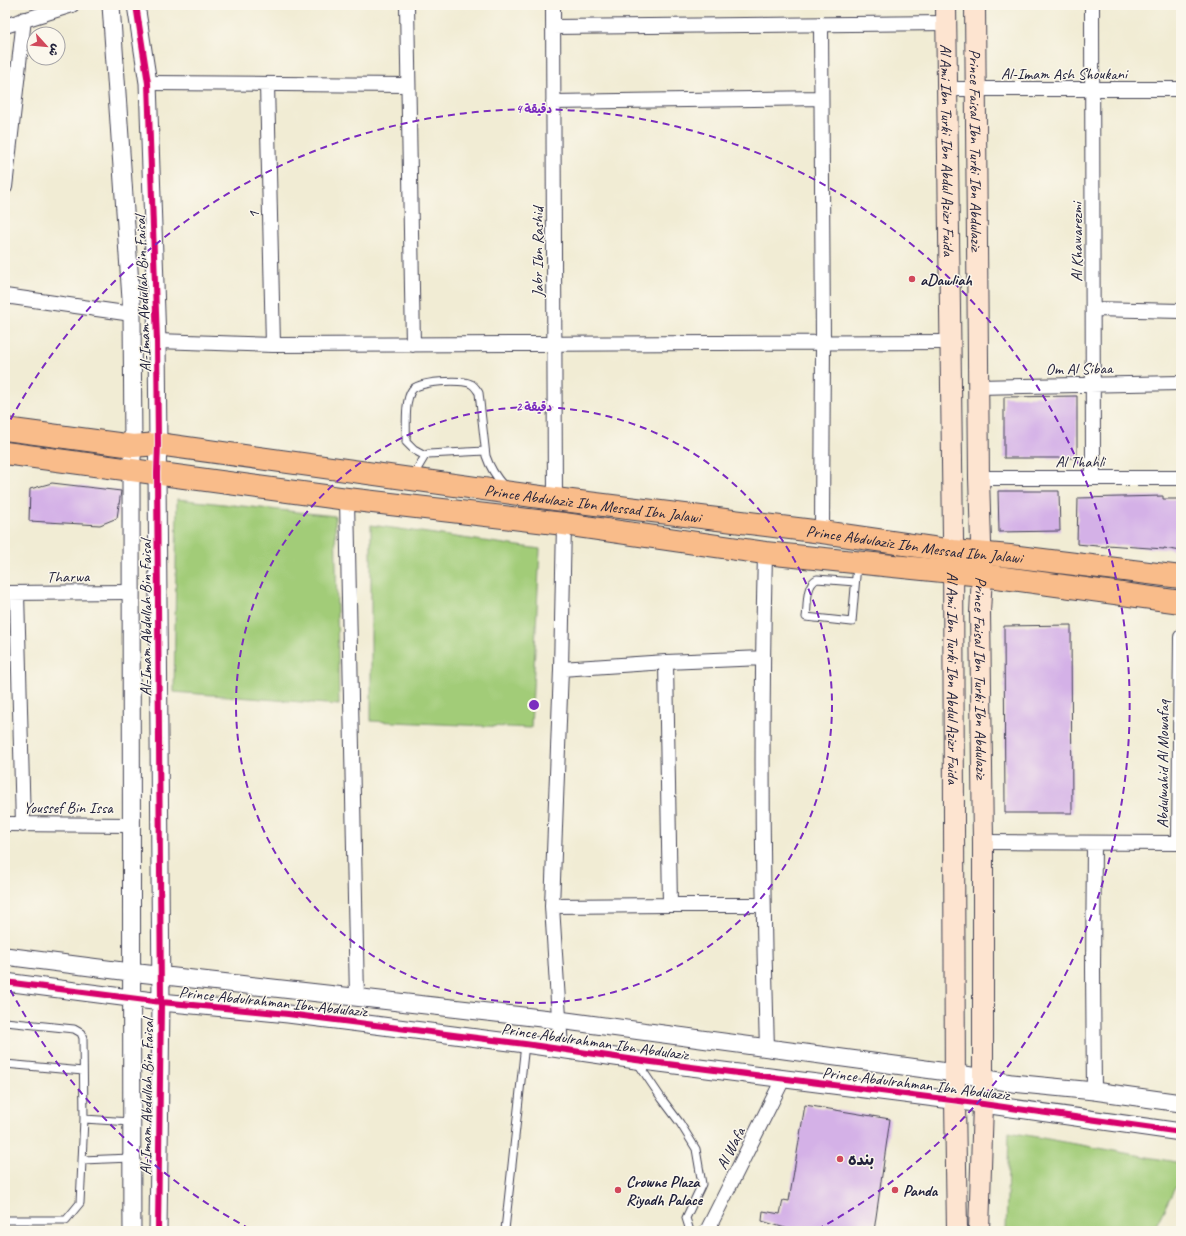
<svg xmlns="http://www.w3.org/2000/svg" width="1186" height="1236" font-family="Caveat,'Playpen Sans Arabic',sans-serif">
<rect width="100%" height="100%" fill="#fbf7ec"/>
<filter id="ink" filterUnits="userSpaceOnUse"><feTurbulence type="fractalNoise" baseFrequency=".025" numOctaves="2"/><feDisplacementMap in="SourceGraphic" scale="8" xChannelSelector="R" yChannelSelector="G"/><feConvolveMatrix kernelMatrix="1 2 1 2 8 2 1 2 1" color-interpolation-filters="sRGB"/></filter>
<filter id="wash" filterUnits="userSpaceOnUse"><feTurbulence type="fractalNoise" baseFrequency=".012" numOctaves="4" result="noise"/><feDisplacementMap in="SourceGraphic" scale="16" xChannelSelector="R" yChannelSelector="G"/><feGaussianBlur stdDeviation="0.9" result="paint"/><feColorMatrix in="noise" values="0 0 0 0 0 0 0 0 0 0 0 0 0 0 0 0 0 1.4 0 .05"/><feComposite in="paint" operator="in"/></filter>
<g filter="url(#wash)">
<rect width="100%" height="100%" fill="#f1ecd4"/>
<path fill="#a2cc78" stroke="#62775a" d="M177 499 335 516 339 705 174 692Z
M371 525 540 549 531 728 371 721Z
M1009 1132 1181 1163V1176L1153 1231H1006Z"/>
<g id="blocks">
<path fill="#d4b1e7" d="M1077 396V458H1004V397Z
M52 483 121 491 117 518 100 525 29 521 30 489Z
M998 491H1059L1060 531 999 532Z
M1163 496V499H1181V551L1164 548V549L1107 545V547L1077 544 1078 498Z
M1071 625 1072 813H1005L1004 626Z
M805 1105 890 1119 874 1231H795L762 1221 763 1211 780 1214 783 1200 789 1201Z"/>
</g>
</g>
<g filter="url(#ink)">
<use href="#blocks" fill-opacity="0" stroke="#414052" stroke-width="1"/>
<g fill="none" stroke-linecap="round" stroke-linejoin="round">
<defs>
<path id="service" d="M425 456 414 450 406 442C407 428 404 401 412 390 418 381 462 379 471 384 475 386 477 390 479 393L486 456C490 468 496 477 504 486
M413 476 425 456 428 454 485 451
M855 582 817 579C805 585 808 606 806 617L852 622 857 565
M5 1022 74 1029 81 1033 83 1038 84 1119 80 1203 66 1220H5
M637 1062 662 1099 680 1123 696 1149 702 1184 686 1218 690 1231
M5 1064 83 1071
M84 1119 131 1122
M82 1160 131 1158
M505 1230 525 1044"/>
<path id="minor" d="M407 5 413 345
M553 5 555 499
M1092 5 1093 478
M821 24 823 342 822 532
M5 26 72 5
M553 27 946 23
M148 83 408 85
M267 84 273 345
M947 89H1181
M553 102 821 98
M5 187 24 19
M5 296 132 314
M1093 309 1181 311
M157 341 273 345 950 342
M978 387 1181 383
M979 478H1181
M347 499 357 998
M765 553C761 718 762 883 767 1048
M5 593 131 592
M17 593 23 825
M666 662 670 905
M561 669 666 662 763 658
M5 824 132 825
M983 842 1181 843
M1179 843 1181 637
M552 906 670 905H763
M561 1049 552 906 561 669 564 524
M1094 1091 1093 969 1094 843
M707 1231 783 1079"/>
<path id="tertiary" d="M111 5 132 314 133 446 131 471C131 725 130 978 132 1231
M136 5 148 83 157 341 158 444 157 473 161 1002 158 1231
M5 956 130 972 559 1020 955 1073 1012 1083 1094 1091 1181 1103
M5 982 161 1002 288 1014 525 1044 636 1060 983 1104 1181 1132"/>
<g id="secondary">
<path id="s1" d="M946 5 953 537 955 1101 957 1231"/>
<path id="s2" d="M975 5 979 478 982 575 980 613 983 842V1104L979 1231"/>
</g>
<g id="primary">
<path id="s3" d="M5 429 133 446 158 444 555 499 822 532 953 551 1010 556 1181 577"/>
<path d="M5 453 347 499 564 524 765 553 982 575 1181 602"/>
</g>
</defs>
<use href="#service" stroke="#414052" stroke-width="9"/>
<use href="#minor" stroke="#414052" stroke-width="16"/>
<use href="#tertiary" stroke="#414052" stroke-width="19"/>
<use href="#secondary" stroke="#414052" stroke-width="22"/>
<use href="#primary" stroke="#414052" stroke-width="24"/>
<use href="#service" stroke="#fff" stroke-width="7"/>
<use href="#minor" stroke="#fff" stroke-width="14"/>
<use href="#tertiary" stroke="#fff" stroke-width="17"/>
<use href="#secondary" stroke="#fde4d0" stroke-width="20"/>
<use href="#primary" stroke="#f9bc8a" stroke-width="22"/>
<defs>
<path id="cycleway" d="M136 5 148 83 157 341 158 444 157 473 161 1002 158 1231
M5 982 161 1002 288 1014 525 1044 636 1060 983 1104 1181 1132"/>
</defs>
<use href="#cycleway" stroke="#fbf7ec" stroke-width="8"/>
<use href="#cycleway" stroke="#d6006c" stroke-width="6"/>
</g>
</g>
<g fill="none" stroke="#7b2cbf" stroke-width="2" stroke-dasharray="7 5">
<circle cx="534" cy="705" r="298"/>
<path d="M250 1229A596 596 0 0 1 5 980M5 430A596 596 0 1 1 818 1229"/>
</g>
<g fill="#d1495b" stroke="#fbf7ec" stroke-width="1.5">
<circle cx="912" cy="279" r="4"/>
<circle cx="840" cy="1159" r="4"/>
<circle cx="618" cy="1190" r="4"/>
<circle cx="895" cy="1190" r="4"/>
</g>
<g text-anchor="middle" stroke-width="3" stroke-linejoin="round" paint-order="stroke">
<g font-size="16" fill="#22223b" stroke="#fbf7ec">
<text x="1064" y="79">Al-Imam Ash Shoukani</text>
<text dy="6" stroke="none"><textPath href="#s1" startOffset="145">Al Ami Ibn Turki Ibn Abdul Azizr Faida</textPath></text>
<text dy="6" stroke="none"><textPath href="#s2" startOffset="145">Prince Faisal Ibn Turki Ibn Abdulaziz</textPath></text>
<text transform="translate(253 215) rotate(-91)" y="6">1</text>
<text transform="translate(1076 242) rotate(-90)" y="6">Al Khawarezmi</text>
<text transform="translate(537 252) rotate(-90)" y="6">Jabr Ibn Rashid</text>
<text transform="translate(142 294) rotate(-92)" y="6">Al-Imam Abdullah Bin Faisal</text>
<text transform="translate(1079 368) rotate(-1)" y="6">Om Al Sibaa</text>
<text x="1080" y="467">Al Thahli</text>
<text dy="6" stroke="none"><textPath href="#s3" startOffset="593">Prince Abdulaziz Ibn Messad Ibn Jalawi</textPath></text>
<text dy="6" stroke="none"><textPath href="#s3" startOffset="917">Prince Abdulaziz Ibn Messad Ibn Jalawi</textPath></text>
<text transform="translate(68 576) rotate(-1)" y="6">Tharwa</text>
<text transform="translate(145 618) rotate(-90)" y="6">Al-Imam Abdullah Bin Faisal</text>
<text dy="6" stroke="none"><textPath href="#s1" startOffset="673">Al Ami Ibn Turki Ibn Abdul Azizr Faida</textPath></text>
<text dy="6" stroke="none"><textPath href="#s2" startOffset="673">Prince Faisal Ibn Turki Ibn Abdulaziz</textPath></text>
<text transform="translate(1162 764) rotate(-90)" y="6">Abdulwahid Al Mowafaq</text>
<text x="68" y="813">Youssef Bin Issa</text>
<text transform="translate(273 1001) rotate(6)" y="6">Prince Abdulrahman Ibn Abdulaziz</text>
<text transform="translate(595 1041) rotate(8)" y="6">Prince Abdulrahman Ibn Abdulaziz</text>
<text transform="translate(916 1083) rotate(7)" y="6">Prince Abdulrahman Ibn Abdulaziz</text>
<text transform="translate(146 1097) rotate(-89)" y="6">Al-Imam Abdullah Bin Faisal</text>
<text transform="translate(730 1148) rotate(-63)" y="6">Al Wafa</text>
</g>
<g font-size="16" font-weight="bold" fill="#22223b" stroke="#fbf7ec" text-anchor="start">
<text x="920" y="285">aDawliah</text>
<text x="848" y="1165">بنده</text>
<text x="626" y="1187">Crowne Plaza<tspan x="626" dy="18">Riyadh Palace</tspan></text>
<text x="903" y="1196">Panda</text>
</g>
</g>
<circle cx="534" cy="705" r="6" fill="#7b2cbf" stroke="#fbf7ec" stroke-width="2"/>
<g font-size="12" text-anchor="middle" font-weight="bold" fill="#7b2cbf" stroke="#fbf7ec" stroke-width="3" stroke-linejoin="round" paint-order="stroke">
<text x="534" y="113">4 دقيقة</text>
<text x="534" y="411">2 دقيقة</text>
</g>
<rect width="1186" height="1236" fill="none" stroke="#fbf7ec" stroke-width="20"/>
<g transform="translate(46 46) rotate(117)"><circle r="19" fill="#fbf7ec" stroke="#a4a2a5"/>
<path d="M0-3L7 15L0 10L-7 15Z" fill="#d1495b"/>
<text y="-6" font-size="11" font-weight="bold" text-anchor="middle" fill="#22223b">ش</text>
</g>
</svg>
